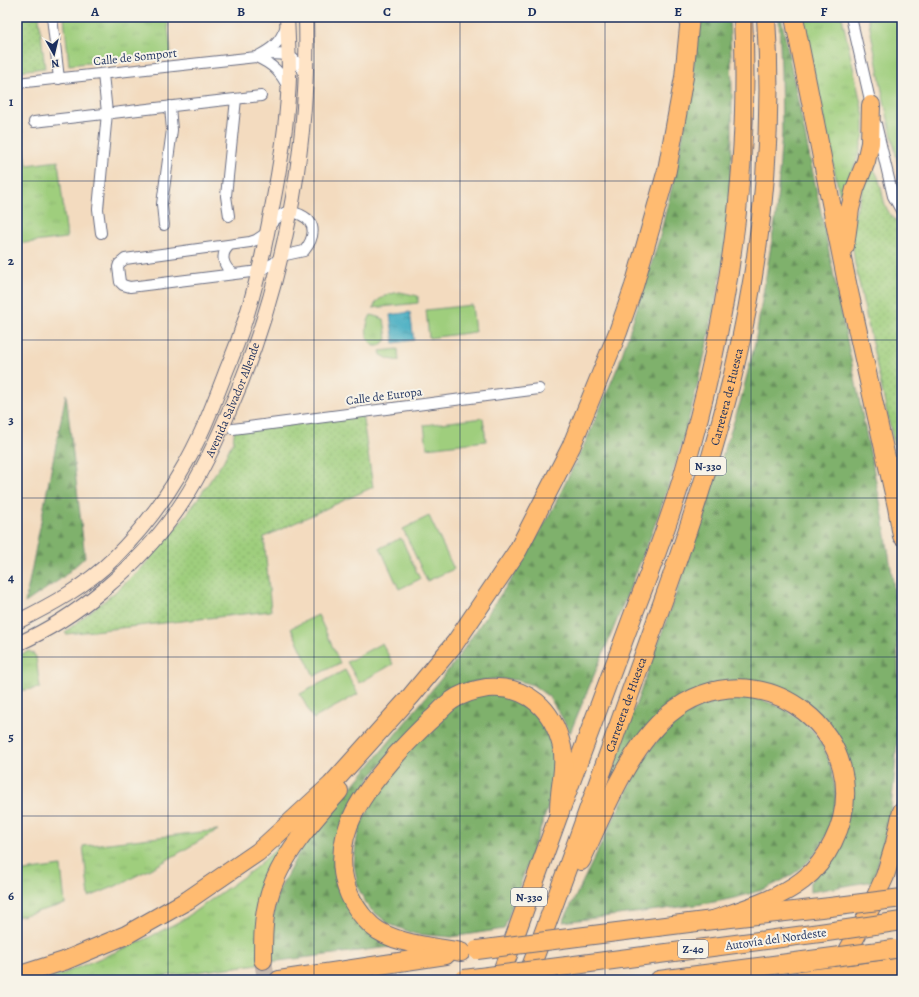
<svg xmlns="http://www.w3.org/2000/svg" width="919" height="997" font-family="Alegreya,serif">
<defs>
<pattern id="grass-tufts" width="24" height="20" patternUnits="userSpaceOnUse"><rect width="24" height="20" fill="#9fce7d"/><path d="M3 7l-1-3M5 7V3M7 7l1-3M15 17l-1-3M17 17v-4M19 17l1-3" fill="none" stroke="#88b16e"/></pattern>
<pattern id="forest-firs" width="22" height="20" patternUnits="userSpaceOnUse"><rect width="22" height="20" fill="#7fb16c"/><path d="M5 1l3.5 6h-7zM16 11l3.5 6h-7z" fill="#67905c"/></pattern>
<pattern id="park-dots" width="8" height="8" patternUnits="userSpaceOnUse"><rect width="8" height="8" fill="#9fce7d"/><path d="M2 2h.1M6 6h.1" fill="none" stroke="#88b16e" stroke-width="1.8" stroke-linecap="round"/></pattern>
<pattern id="water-ripples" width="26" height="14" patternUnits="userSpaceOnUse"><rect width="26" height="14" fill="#42acc1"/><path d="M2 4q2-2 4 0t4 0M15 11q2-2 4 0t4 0" fill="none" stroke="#368ca0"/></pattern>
</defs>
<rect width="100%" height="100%" fill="#f7f3e8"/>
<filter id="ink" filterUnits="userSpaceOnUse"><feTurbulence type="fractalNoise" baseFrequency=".025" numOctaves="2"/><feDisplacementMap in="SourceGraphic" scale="8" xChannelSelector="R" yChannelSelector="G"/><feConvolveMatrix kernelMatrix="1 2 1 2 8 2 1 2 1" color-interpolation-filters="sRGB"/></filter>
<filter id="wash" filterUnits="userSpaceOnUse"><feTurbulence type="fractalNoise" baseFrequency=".012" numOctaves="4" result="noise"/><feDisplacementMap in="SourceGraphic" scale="16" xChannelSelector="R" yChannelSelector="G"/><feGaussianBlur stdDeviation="0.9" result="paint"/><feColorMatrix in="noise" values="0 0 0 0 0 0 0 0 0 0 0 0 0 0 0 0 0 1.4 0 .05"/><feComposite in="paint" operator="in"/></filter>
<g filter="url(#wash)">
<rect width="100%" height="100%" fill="#f3dbbf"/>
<path fill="url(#grass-tufts)" stroke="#5d7e6e" d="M64 17H167L171 54 69 65Z
M802 17H842L864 117V134L859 154 845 191 841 195 839 192Z
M17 95 27 165 58 161 67 238 17 244Z
M400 292 418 296V303L373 308C378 296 389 294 400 292Z
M371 315 384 319 387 339 379 346H374C364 337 365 325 371 315Z
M398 349 399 361 389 359 381 355 380 351Z
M29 651 34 654 36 657 40 688 17 691V656Z
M218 830 160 864 116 886 89 897 83 846Z
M281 845 285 848 258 964 137 980H47L140 942 184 919 254 869Z
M61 866 65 904 17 917V872Z"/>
<path fill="url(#forest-firs)" stroke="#4d7065" d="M699 17H729C734 101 734 186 722 270 719 288 714 307 711 325 696 399 675 473 648 543 623 607 596 670 570 733L560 714 549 697 533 685 516 680 495 679 473 682 451 691 370 777 337 865 390 947 270 962 271 929 277 894 300 850 454 663 514 575 549 516 587 439 619 364 659 240 677 166 689 102Z
M779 17H781L883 516C886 538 890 560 893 582 900 653 901 727 892 798 889 826 881 853 873 881L810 892V882L836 851V735L823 717 803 701 776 687 755 682H729L684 696 592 816 635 707 689 557 740 403 755 343 776 215 782 132 781 71Z
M66 394 85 557 62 578 25 603Z
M514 690 551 720 563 766 504 929 451 937 415 934 389 924 369 908 358 888 354 864 356 843 360 825 373 802 421 728 460 696Z
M730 698C738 698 747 697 754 698 776 703 803 717 816 735 823 745 828 756 831 768 842 809 829 850 793 874 755 899 709 903 665 909 631 913 597 918 563 922L640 765 656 742 678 720 702 705Z"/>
<path fill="url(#park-dots)" stroke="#5d7e6e" d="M17 17H39L45 68 17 71Z
M870 165C882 176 880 192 886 207 889 214 896 221 902 227V483L855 264 852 241 853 221Z
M362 413 373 487 264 537 271 611 66 634 65 632 114 593 140 570 188 513 223 462 233 441 235 428Z"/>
<path fill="#9fce7d" stroke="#5d7e6e" d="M868 17H902V182L883 96Z
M472 305 475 332 429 338 426 310Z
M483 418 486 441 427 448 424 425Z
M429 516 454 569 427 581 403 529Z
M401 538 420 579 399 589 380 548Z
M318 615 340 663 314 676 291 628Z
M382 643 393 664 359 683 347 662Z
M345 670 358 694 313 719 300 694Z"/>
<path fill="url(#water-ripples)" stroke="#2e6e90" d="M410 312 414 340 394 343 390 315Z"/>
</g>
<g filter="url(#ink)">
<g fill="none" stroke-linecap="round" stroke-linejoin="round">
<path stroke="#c8b9ac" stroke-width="18" stroke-dasharray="18 9" stroke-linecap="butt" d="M263 960 266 980"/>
<defs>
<path id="street" d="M52 17 59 79
M851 17 872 109
M264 54C288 54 294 53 306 76
M256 57C272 64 281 72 288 88
M17 83 256 57C272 49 280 43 286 26
M34 122 261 96
M876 124 893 196 902 212
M229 216 226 196 236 99
M164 225 162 204 172 130 170 106
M268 232 256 240 250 242 125 259 119 264 118 267 120 282 123 285 130 287 259 271 274 263 281 256 304 251C314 239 318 223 301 215 296 213 291 210 286 212 279 215 274 221 269 226
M101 233 98 209 107 113 103 74
M230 245C219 254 223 267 234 274
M233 429 539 389"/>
<g id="secondary">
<path d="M17 622C51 605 86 586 113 559 139 533 162 504 180 473 199 442 212 408 225 374 230 361 236 348 240 335 257 288 266 240 275 192 282 154 288 115 289 77 289 57 288 37 287 17"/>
<path id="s1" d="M17 644C77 618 138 566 176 512 197 482 213 449 227 416 282 293 310 151 306 17"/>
</g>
<g id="highway">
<path d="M794 17 847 283 897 507 902 536"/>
<path d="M845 246 850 209 855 189 866 161 870 143 871 105"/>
<path d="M559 814C584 747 609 681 633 615 651 569 669 522 683 475 727 326 751 172 743 17"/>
<path d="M581 861C603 814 629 747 669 714 758 640 885 738 833 842 826 856 816 870 803 880 777 900 744 909 713 920"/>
<path d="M577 937 713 920 830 907"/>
<path d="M461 952C436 947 392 944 372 926 339 895 334 853 354 813 365 791 381 773 397 754 409 741 421 728 435 716 440 711 445 705 451 701 461 694 474 690 487 688 528 685 553 709 562 747 566 763 561 780 560 795 559 801 559 808 559 814L499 980"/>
<path d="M263 960C263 939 263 917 269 897 279 858 313 820 339 791"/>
<path d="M567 966 820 933"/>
<path d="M17 976 64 961 126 935 188 900 258 852 331 785 411 696 455 643 518 550 571 447 618 332 634 286 667 170 684 77 690 17"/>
<path d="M834 976 902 967"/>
<path d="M279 980 446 955"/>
<path id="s2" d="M526 980C565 876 602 772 639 668 675 569 711 469 735 366 762 252 774 134 766 17"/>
<path d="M659 980 803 961"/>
<path d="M827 980 840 965 866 918 885 876 895 843 902 811"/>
</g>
</defs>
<use href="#street" stroke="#676b80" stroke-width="12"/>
<use href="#secondary" stroke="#676b80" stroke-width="16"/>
<use href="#highway" stroke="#676b80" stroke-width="20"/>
<use href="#street" stroke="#fff" stroke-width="10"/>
<use href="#secondary" stroke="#ffe4c6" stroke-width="14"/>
<use href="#highway" stroke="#ffbb71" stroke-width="18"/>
<defs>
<path id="highway-bridge" d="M830 907 902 898
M820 933 902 921
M477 950 577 937
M803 961 894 949
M464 979 567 966
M801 980 834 976"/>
</defs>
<use href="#highway-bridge" stroke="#676b80" stroke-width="20" stroke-linecap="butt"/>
<use href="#highway-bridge" stroke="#ffbb71" stroke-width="18"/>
</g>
</g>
<path fill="none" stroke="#1b2f5e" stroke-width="1" stroke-opacity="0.55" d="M168 17V980M314 17V980M460 17V980M605 17V980M751 17V980M17 181H902M17 340H902M17 498H902M17 657H902M17 816H902"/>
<g text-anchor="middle" stroke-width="4" stroke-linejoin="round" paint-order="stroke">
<g fill="#f7f3e8" stroke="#5d6a87" stroke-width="1">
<rect x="690" y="457" width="36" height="18" rx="3"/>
<rect x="511" y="888" width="36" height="18" rx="3"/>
<rect x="678" y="940" width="30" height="18" rx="3"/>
</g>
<g font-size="11" font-weight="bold" fill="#1b2f5e">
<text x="708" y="470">N-330</text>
<text x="529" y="901">N-330</text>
<text x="693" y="953">Z-40</text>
</g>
<g font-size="12" fill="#1b2f5e" stroke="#f7f3e8">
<text transform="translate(135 57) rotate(-6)" y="4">Calle de Somport</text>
<text transform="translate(384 396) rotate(-7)" y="4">Calle de Europa</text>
<text dy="4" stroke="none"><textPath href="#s2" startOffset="617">Carretera de Huesca</textPath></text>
<text dy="4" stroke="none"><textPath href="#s1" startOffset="335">Avenida Salvador Allende</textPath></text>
<text dy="4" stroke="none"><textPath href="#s2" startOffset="293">Carretera de Huesca</textPath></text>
<text transform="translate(776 939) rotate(-8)" y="4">Autovía del Nordeste</text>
</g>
</g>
<rect width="919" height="997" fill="none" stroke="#f7f3e8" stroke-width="44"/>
<g transform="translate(54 54) rotate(172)" stroke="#f7f3e8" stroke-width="3" paint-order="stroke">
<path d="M0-3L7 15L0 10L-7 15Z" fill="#1b2f5e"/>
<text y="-6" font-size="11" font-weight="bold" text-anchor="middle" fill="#1b2f5e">N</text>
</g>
<rect x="22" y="22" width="875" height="953" fill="none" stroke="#1b2f5e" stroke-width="1.5"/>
<g font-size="13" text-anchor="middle" font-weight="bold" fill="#1b2f5e">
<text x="95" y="16">A</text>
<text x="241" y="16">B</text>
<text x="387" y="16">C</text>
<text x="532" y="16">D</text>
<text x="678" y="16">E</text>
<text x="824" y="16">F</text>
<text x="11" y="106">1</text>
<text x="11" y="265">2</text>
<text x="11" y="424">3</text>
<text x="11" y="582">4</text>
<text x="11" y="741">5</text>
<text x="11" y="900">6</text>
</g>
</svg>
